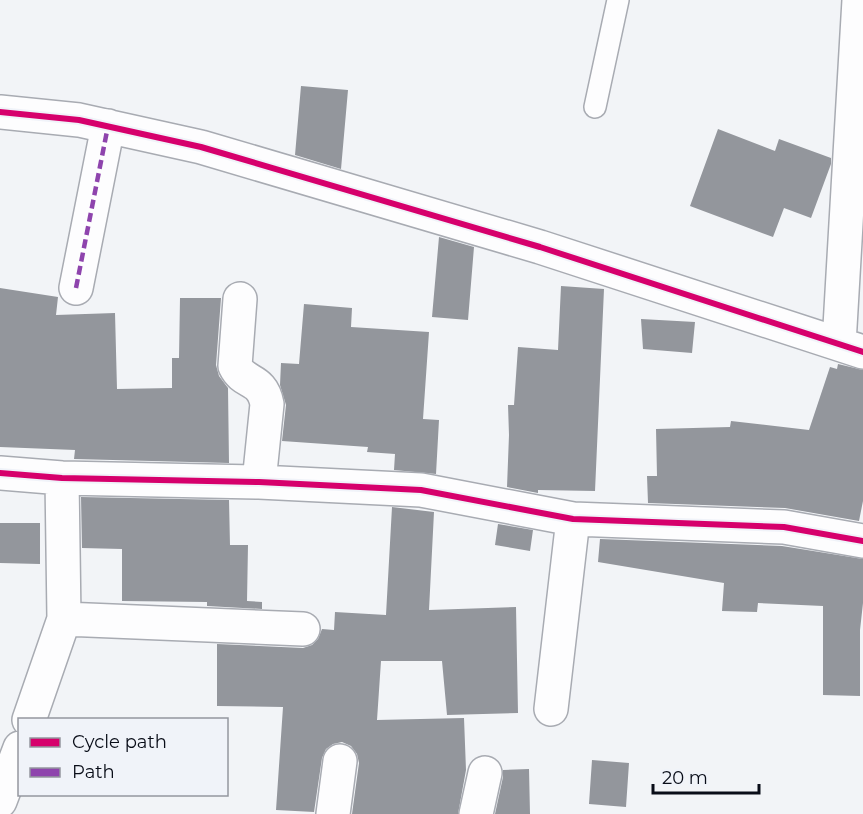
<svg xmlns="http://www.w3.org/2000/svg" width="863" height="814" font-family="Montserrat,sans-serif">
<rect width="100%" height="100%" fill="#f2f4f7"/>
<path fill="#93969c" d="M301 86 348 90 341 169 295 155Z
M718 129 775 151 779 139 831 158V164L811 218 784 208 773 237 690 206Z
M439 237 474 247 468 320 432 317Z
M561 286 604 289 595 491 538 490V493L507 487 509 435 508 405H514L518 347 558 350Z
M0 288 58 297 56 315 115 313 117 389 172 388V358H179L180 298H221L216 365 219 376 228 388 229 463 74 459 75 450 0 447Z
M304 304 352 308 351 327 429 332 423 419 439 420 436 474 394 470 395 454 367 452 368 447 282 441 286 405 280 385 281 363 299 364Z
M641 319 695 322 692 353 643 349Z
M838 364 863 370V501L859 521 785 508 648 503 647 476H657L656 429 730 427 731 421 809 430 830 367 837 369Z
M81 497 229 500 230 545H248L247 601 262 602V609L207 606V602L122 601V549L82 548Z
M392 507 434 512 429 610 516 607 518 713 447 715 442 661H381L377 720 464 718 466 770 458 814H352L359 763 357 754 351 746 342 742 333 744 326 749 322 758 314 812 276 810 283 707 217 706V644L303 648 312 645 318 639 322 629 334 630 335 612 386 615Z
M0 523H40V564L0 563Z
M498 524 533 530 530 551 495 545Z
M600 539 782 546 863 559V603L860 630V696L823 695V606L758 603 757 612 722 611 724 583 598 562Z
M592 760 629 763 626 807 589 804Z
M529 769 530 814H495L503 777V770Z"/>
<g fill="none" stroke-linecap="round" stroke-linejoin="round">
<defs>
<path id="service" d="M595 107 618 0"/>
<path id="minor" d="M0 112 79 120 201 147 540 247 863 352
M76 288 108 126
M240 299 235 366C244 385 262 377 267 404L259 482
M839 344 859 0
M0 473 62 478 259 482 421 490 573 519 784 527 863 541
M64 619 303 629
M551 709 573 519
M29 720 64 619 62 478
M0 801 20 748
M333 814 340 761
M476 814 485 773"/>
</defs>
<use href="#service" stroke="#a8abb2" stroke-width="24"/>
<use href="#minor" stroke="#a8abb2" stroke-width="36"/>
<use href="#service" stroke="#fdfdfe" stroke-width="21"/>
<use href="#minor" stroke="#fdfdfe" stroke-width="33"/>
<path stroke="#8e44ad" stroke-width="4.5" stroke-dasharray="9 4.5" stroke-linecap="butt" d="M76 288 108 126"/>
<defs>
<path id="cycleway" d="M0 112 79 120 201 147 540 247 863 352
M0 473 62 478 259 482 421 490 573 519 784 527 863 541"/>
</defs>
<use href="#cycleway" stroke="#f0f3f9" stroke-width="10"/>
<use href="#cycleway" stroke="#d6006c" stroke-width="6"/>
</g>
<rect x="18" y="718" width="210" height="78" fill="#f0f3f9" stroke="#94979f" stroke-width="1.5"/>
<rect x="30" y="738" width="30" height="9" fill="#d6006c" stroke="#94979f" stroke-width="1.5"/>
<text x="72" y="748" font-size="18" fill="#090d18">Cycle path</text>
<rect x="30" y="768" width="30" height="9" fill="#8e44ad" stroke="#94979f" stroke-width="1.5"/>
<text x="72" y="778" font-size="18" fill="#090d18">Path</text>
<path d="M653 784v9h106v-9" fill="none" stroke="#090d18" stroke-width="3"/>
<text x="662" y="784" font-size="18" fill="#090d18" stroke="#f0f3f9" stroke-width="4.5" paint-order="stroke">20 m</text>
</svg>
